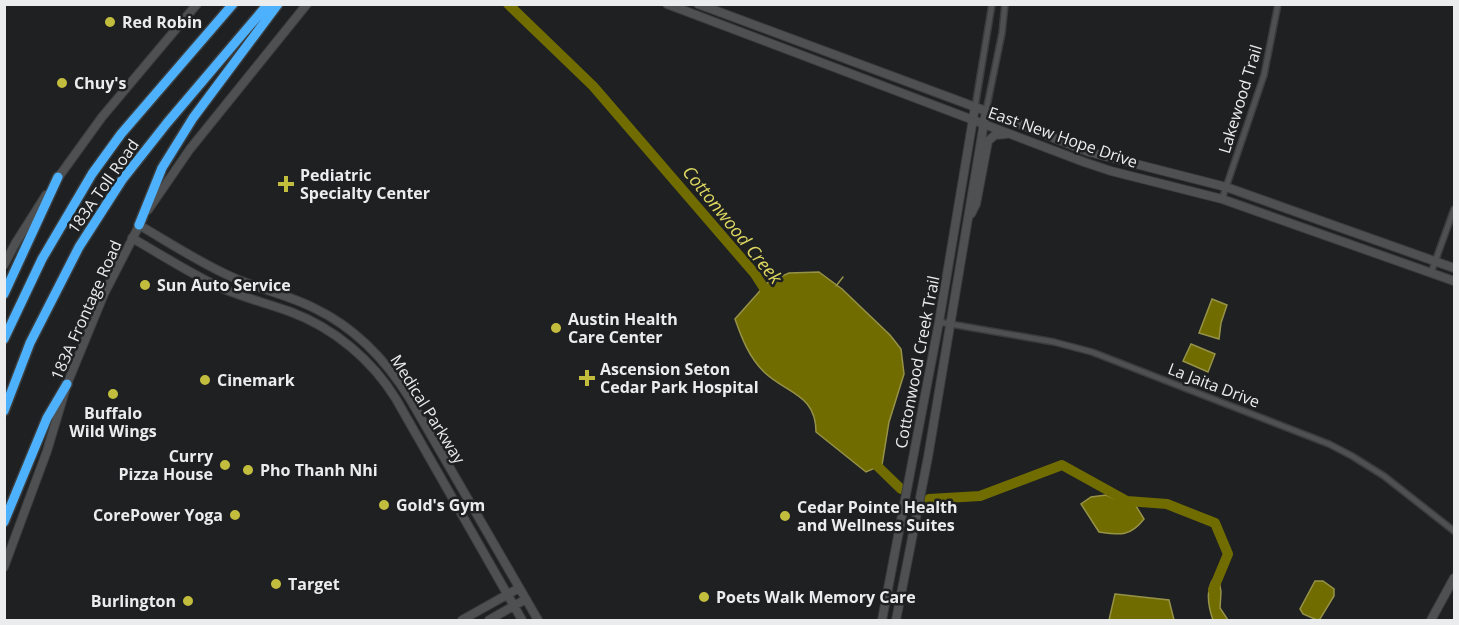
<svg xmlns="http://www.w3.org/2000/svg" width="1459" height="625" font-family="'Open Sans',sans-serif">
<rect width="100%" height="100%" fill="#1e2022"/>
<path fill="#716c00" stroke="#969247" stroke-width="1.5" d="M819 272 842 289 890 335 901 349 904 374 889 422 882 465 866 472 816 432C816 394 787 394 764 372 749 357 742 339 735 319L768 282 789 273Z
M1212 299 1227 305 1221 323 1219 339 1199 333Z
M1191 344 1215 354 1208 372 1183 361Z
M1106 495 1115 499 1133 501 1144 519C1130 537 1120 535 1099 532L1081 504 1091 497Z
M1218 574 1221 592 1220 608 1228 620H1213C1208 606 1204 584 1218 574Z
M1315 581H1323L1334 589V596L1320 619 1317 620 1303 614 1300 609Z
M1115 594 1169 600 1174 620H1109Z"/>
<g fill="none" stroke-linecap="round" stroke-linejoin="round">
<path stroke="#969247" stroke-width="1.5" d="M836 286 843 277"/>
<path stroke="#716c00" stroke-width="10" d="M508 4 593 86 755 274 771 299
M869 458 901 489
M929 499 980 496 1062 465 1127 501 1167 504 1215 523 1228 554 1213 590"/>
<defs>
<path id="street" d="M975 107 992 4
M986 111 1002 33 1005 4
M1222 199 1264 75 1278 4
M1431 273 1454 209
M939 322 1054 342 1092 352 1329 444 1352 456 1384 476 1454 531"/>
<path id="secondary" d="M667 4 1084 162 1111 171 1222 199 1454 281
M698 4 986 111 1089 152 1226 187 1454 268
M55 182 102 117 197 4
M148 210 190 149 307 4
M971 214 976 204 988 141 995 135 1006 134
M139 225C170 243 200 263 232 277 259 289 288 295 314 308 356 328 386 360 410 399L538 620
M132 238C160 254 188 272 217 286 240 297 267 303 291 312 334 328 372 360 396 399L522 620
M4 265 15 244 46 195
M4 567 47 451 67 384 104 294 142 220
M462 620 519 588
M489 620 526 599
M882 620 939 322 975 107
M896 620 928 457 986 111
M1431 620 1454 578"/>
<path id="highway" d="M139 225 162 168 193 118 278 4
M4 294 58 177
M4 339 42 259 92 174 121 134 233 4
M4 411 30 343 79 247 122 180 167 123 268 4
M4 522 47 418 67 384"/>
</defs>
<use href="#street" stroke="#3a3c3d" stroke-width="8"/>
<use href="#secondary" stroke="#3a3c3d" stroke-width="10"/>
<use href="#highway" stroke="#3a3c3d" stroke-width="12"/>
<use href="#street" stroke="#4e5051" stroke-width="5"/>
<use href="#secondary" stroke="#4e5051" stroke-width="8"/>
<use href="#highway" stroke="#4eb1fd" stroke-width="9"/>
</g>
<g fill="#c3bd3e" stroke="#1e2022" stroke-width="2">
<circle cx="110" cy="22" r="6"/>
<circle cx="62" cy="83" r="6"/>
<path d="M283 175h6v6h6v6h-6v6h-6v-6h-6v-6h6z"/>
<circle cx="145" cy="285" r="6"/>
<circle cx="556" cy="328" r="6"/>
<path d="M584 369h6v6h6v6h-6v6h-6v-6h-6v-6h6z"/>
<circle cx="205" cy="380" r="6"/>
<circle cx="113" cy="394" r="6"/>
<circle cx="225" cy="465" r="6"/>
<circle cx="248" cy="470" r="6"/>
<circle cx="384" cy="505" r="6"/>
<circle cx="235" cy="515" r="6"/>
<circle cx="785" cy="516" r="6"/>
<circle cx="276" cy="584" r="6"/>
<circle cx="704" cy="597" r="6"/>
<circle cx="188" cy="601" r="6"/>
</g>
<g text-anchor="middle" stroke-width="5" stroke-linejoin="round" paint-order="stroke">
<g font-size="16" font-weight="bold" fill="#ebeced" stroke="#1e2022" text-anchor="start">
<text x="122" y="28">Red Robin</text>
<text x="74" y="89">Chuy's</text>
<text x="300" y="181">Pediatric<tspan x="300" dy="18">Specialty Center</tspan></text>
<text x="157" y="291">Sun Auto Service</text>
<text x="568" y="325">Austin Health<tspan x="568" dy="18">Care Center</tspan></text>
<text x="600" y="375">Ascension Seton<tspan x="600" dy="18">Cedar Park Hospital</tspan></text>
<text x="217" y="386">Cinemark</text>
<text x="113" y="419" text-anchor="middle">Buffalo<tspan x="113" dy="18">Wild Wings</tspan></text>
<text x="213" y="462" text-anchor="end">Curry<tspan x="213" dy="18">Pizza House</tspan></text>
<text x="260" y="476">Pho Thanh Nhi</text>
<text x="396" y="511">Gold's Gym</text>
<text x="797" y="513">Cedar Pointe Health<tspan x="797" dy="18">and Wellness Suites</tspan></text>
<text x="223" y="521" text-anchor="end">CorePower Yoga</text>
<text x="288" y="590">Target</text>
<text x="716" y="603">Poets Walk Memory Care</text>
<text x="176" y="607" text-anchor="end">Burlington</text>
</g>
<g font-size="16" fill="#ebeced" stroke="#1e2022">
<text transform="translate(1240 99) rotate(-73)" y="6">Lakewood Trail</text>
<text transform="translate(1063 137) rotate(19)" y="6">East New Hope Drive</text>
<text transform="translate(103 186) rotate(-55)" y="6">183A Toll Road</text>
<text transform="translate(86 310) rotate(-66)" y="6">183A Frontage Road</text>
<text transform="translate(917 362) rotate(-79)" y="6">Cottonwood Creek Trail</text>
<text transform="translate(1214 385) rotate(21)" y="6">La Jaita Drive</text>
<text transform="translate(428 409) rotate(58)" y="6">Medical Parkway</text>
</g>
<g font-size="18" font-style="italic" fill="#ded860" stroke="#1e2022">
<text transform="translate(732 225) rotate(51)" y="6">Cottonwood Creek</text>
</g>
</g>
<rect width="1459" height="625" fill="none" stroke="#ebeced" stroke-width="12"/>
</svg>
